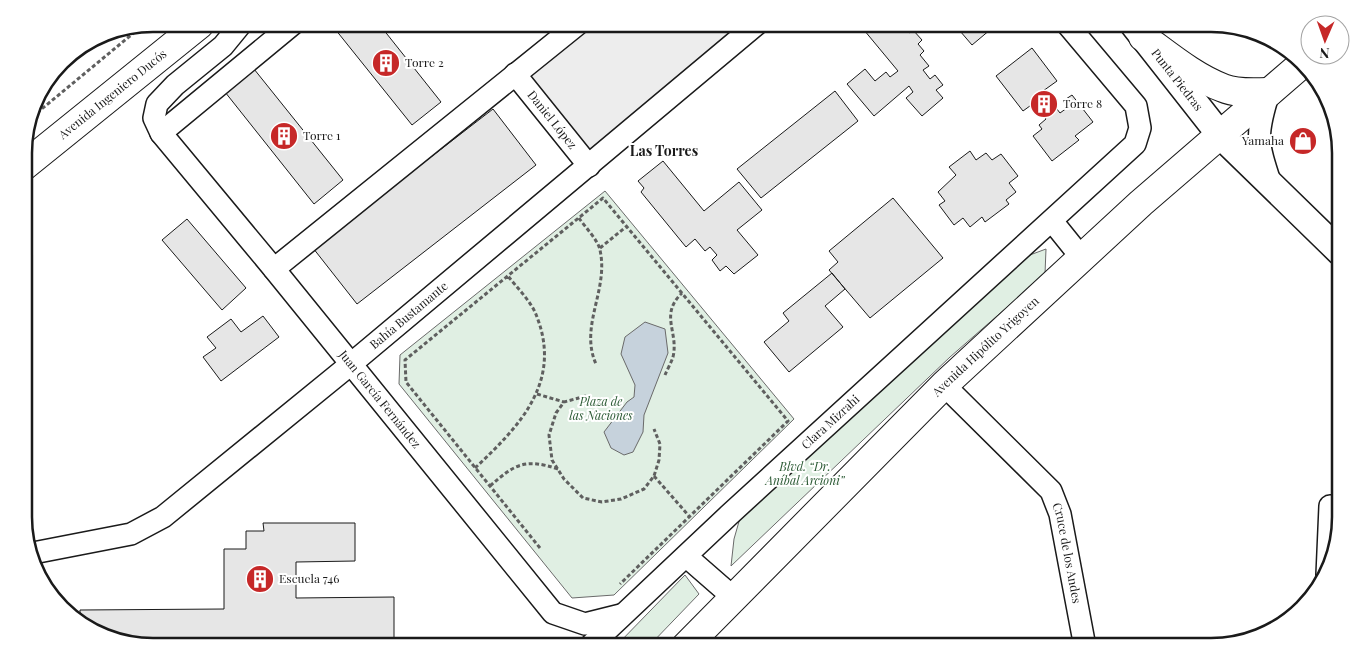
<svg xmlns="http://www.w3.org/2000/svg" width="1365" height="671" font-family="'Playfair Display',serif">
<rect width="100%" height="100%" fill="#fff"/>
<path fill="#e0efe3" stroke="#6a6a6a" d="M605 191 794 419 614 595 572 598 399 384 400 355Z
M1046 249 1045 274 950 357 731 566 734 539 740 518 1011 262Z
M685 575 699 594 648 647H615Z"/>
<path fill="#ededed" stroke="#6a6a6a" d="M578 24H757L589 166 515 74Z"/>
<path fill="#c6d2dc" stroke="#6a6a6a" d="M645 322 665 329 668 353 644 415 643 432 633 452 624 455 611 448 604 432 627 402 634 397 635 385 621 354 625 337Z"/>
<path fill="#e6e6e6" stroke="#1a1a1a" d="M331 24H379L441 102 412 125Z
M527 24H539L531 30Z
M859 24H901L909 33 913 30 922 40 918 44 924 51 920 55 929 66 923 70 930 79 935 75 943 85 936 90 943 98 922 116 906 98 913 92 909 86 874 116 847 84 865 69 875 81 886 72 890 77 898 71Z
M954 24H997L972 45Z
M1032 48 1057 81 1043 91 1060 113 1071 105 1066 99 1072 95 1093 122 1075 136 1079 140 1052 161 1033 136 1042 129 1039 125 1046 119 1034 103 1023 111 996 76Z
M254 69 343 180 314 204 225 92Z
M835 91 858 121 761 198 737 169Z
M493 109 536 165 357 304 313 248Z
M970 151 976 160 986 153 992 160 1001 154 1018 176 1009 183 1016 192 1006 200 1009 204 985 222 982 217 970 227 963 218 954 225 939 205 945 201 938 192 956 175 949 167Z
M663 161 704 211 739 182 762 210 737 230 758 255 734 274 726 266 720 271 712 260 717 255 710 247 705 251 695 239 686 247 641 192 644 188 638 181Z
M893 198 943 258 870 318 829 270 838 262 829 251Z
M187 219 246 288 222 310 162 240Z
M832 273 845 289 825 306 843 327 789 372 764 342 789 321 783 313Z
M263 316 279 337 221 381 203 357 216 348 207 337 231 319 241 332Z
M263 523H355V561L296 562V598L394 597V647H154L96 634 80 621V610L224 609V549H246V531H264Z"/>
<g fill="none" stroke-linecap="round" stroke-linejoin="round">
<defs>
<g id="minor">
<path id="s1" d="M241 24 223 46 175 85 157 104 154 118 161 133 274 269 553 613 585 624 621 615"/>
<path id="s2" d="M515 74 589 166"/>
<path d="M1269 92C1255 136 1257 142 1271 185"/>
<path d="M161 133 293 24"/>
<path d="M1052 221 1081 257"/>
<path d="M274 269 578 24"/>
<path id="s3" d="M944 385 1051 491 1060 514 1085 647"/>
<path id="s4" d="M33 553 131 534 163 517 351 364 757 24"/>
<path d="M687 557 734 598"/>
<path d="M1327 575 1330 506"/>
<path id="s5" d="M589 647 729 515 1135 144 1140 128 1136 106 1067 24"/>
</g>
<g id="tertiary">
<path id="s6" d="M1133 24 1221 136 1340 252"/>
</g>
<g id="trunk">
<path d="M1143 37C1168 55 1194 77 1223 88 1237 94 1254 92 1269 92"/>
<path id="s7" d="M24 166 200 24"/>
<path id="s8" d="M685 647 944 385 1141 203 1302 64"/>
</g>
</defs>
<use href="#minor" stroke="#1a1a1a" stroke-width="24"/>
<use href="#tertiary" stroke="#1a1a1a" stroke-width="29"/>
<use href="#trunk" stroke="#1a1a1a" stroke-width="30"/>
<path stroke="#5f5f5f" stroke-width="3" stroke-dasharray="4 2.5" stroke-linecap="butt" d="M32 117 142 26
M579 218C585 227 598 240 600 250 609 290 579 326 596 364
M600 248 627 226
M665 375C667 370 671 363 673 357 679 332 659 315 682 293
M537 394 564 402
M586 396 564 402 556 413 549 435 552 460 564 479 583 498 602 502 621 499 644 489 654 476 659 460 660 444 654 429
M475 468C520 426 562 382 537 317 532 302 517 288 508 276
M654 476 689 516
M490 486C515 464 525 458 558 469
M540 548 406 382 405 360 603 198 788 421 620 584"/>
<use href="#minor" stroke="#fff" stroke-width="21"/>
<use href="#tertiary" stroke="#fff" stroke-width="26"/>
<use href="#trunk" stroke="#fff" stroke-width="28"/>
</g>
<defs>
<symbol id="building-disc" viewBox="-11 -11 22 22"><circle r="9.5" fill="#c62828" stroke="#fff"/><path d="M-4-6H4V6H1V3H-1V6H-4ZM-2.5-4.3h1.7v1.8h-1.7ZM.8-4.3h1.7v1.8H.8ZM-2.5-1h1.7V.8h-1.7ZM.8-1h1.7V.8H.8Z" fill="#fff"/></symbol>
<symbol id="shop-disc" viewBox="-11 -11 22 22"><circle r="9.5" fill="#c62828" stroke="#fff"/><path d="M-5-2.5h2.3a2.7 3.5 0 0 1 5.4 0H5L5.5 6h-11ZM-1.5-2.5h3a1.5 2.3 0 0 0-3 0Z" fill="#fff"/></symbol>
</defs>
<g fill-rule="evenodd">
<use href="#building-disc" x="370" y="47" width="32" height="32"/>
<use href="#building-disc" x="1028" y="88" width="32" height="32"/>
<use href="#building-disc" x="268" y="120" width="32" height="32"/>
<use href="#shop-disc" x="1287" y="125" width="32" height="32"/>
<use href="#building-disc" x="244" y="563" width="32" height="32"/>
</g>
<g text-anchor="middle" stroke-width="4" stroke-linejoin="round" paint-order="stroke">
<g font-size="12" fill="#1a1a1a" stroke="#fff" text-anchor="start">
<text x="405" y="67">Torre 2</text>
<text x="1063" y="108">Torre 8</text>
<text x="303" y="140">Torre 1</text>
<text x="1284" y="145" text-anchor="end">Yamaha</text>
<text x="279" y="583">Escuela 746</text>
</g>
<g font-size="12" fill="#1a1a1a" stroke="#fff">
<text dy="4" stroke="none"><textPath href="#s6" startOffset="71">Punta Piedras</textPath></text>
<text dy="4" stroke="none"><textPath href="#s7" startOffset="114">Avenida Ingeniero Ducós</textPath></text>
<text dy="4" stroke="none"><textPath href="#s2" startOffset="59">Daniel López</textPath></text>
<text dy="4" stroke="none"><textPath href="#s4" startOffset="454">Bahía Bustamante</textPath></text>
<text dy="4" stroke="none"><textPath href="#s8" startOffset="425">Avenida Hipólito Yrigoyen</textPath></text>
<text dy="4" stroke="none"><textPath href="#s1" startOffset="492">Juan García Fernández</textPath></text>
<text dy="4" stroke="none"><textPath href="#s5" startOffset="330">Clara Mizrahi</textPath></text>
<text dy="4" stroke="none"><textPath href="#s3" startOffset="215">Cruce de los Andes</textPath></text>
</g>
<g font-size="12" font-style="italic" fill="#2b5a34" stroke="#fff">
<text x="601" y="406">Plaza de<tspan x="601" dy="14">las Naciones</tspan></text>
<text x="805" y="471">Blvd. “Dr.<tspan x="805" dy="14">Aníbal Arcioni”</tspan></text>
</g>
<g font-size="14" font-weight="bold" fill="#1a1a1a" stroke="#fff">
<text x="664" y="156">Las Torres</text>
</g>
</g>
<path d="M0 0H1365V671H0ZM153 32H1211A121 121 0 0 1 1332 153V517A121 121 0 0 1 1211 638H153A121 121 0 0 1 32 517V153A121 121 0 0 1 153 32Z" fill="#fff" fill-rule="evenodd"/>
<path fill="none" stroke="#1a1a1a" stroke-width="2.5" d="M153 32H1211A121 121 0 0 1 1332 153V517A121 121 0 0 1 1211 638H153A121 121 0 0 1 32 517V153A121 121 0 0 1 153 32Z"/>
<g transform="translate(1325 40) rotate(182)"><circle r="24" fill="#ffffff" stroke="#a3a3a3"/>
<path d="M0-4L9 19L0 12L-9 19Z" fill="#c62828"/>
<text y="-8" font-size="14" font-weight="bold" text-anchor="middle" fill="#1a1a1a">N</text>
</g>
</svg>
